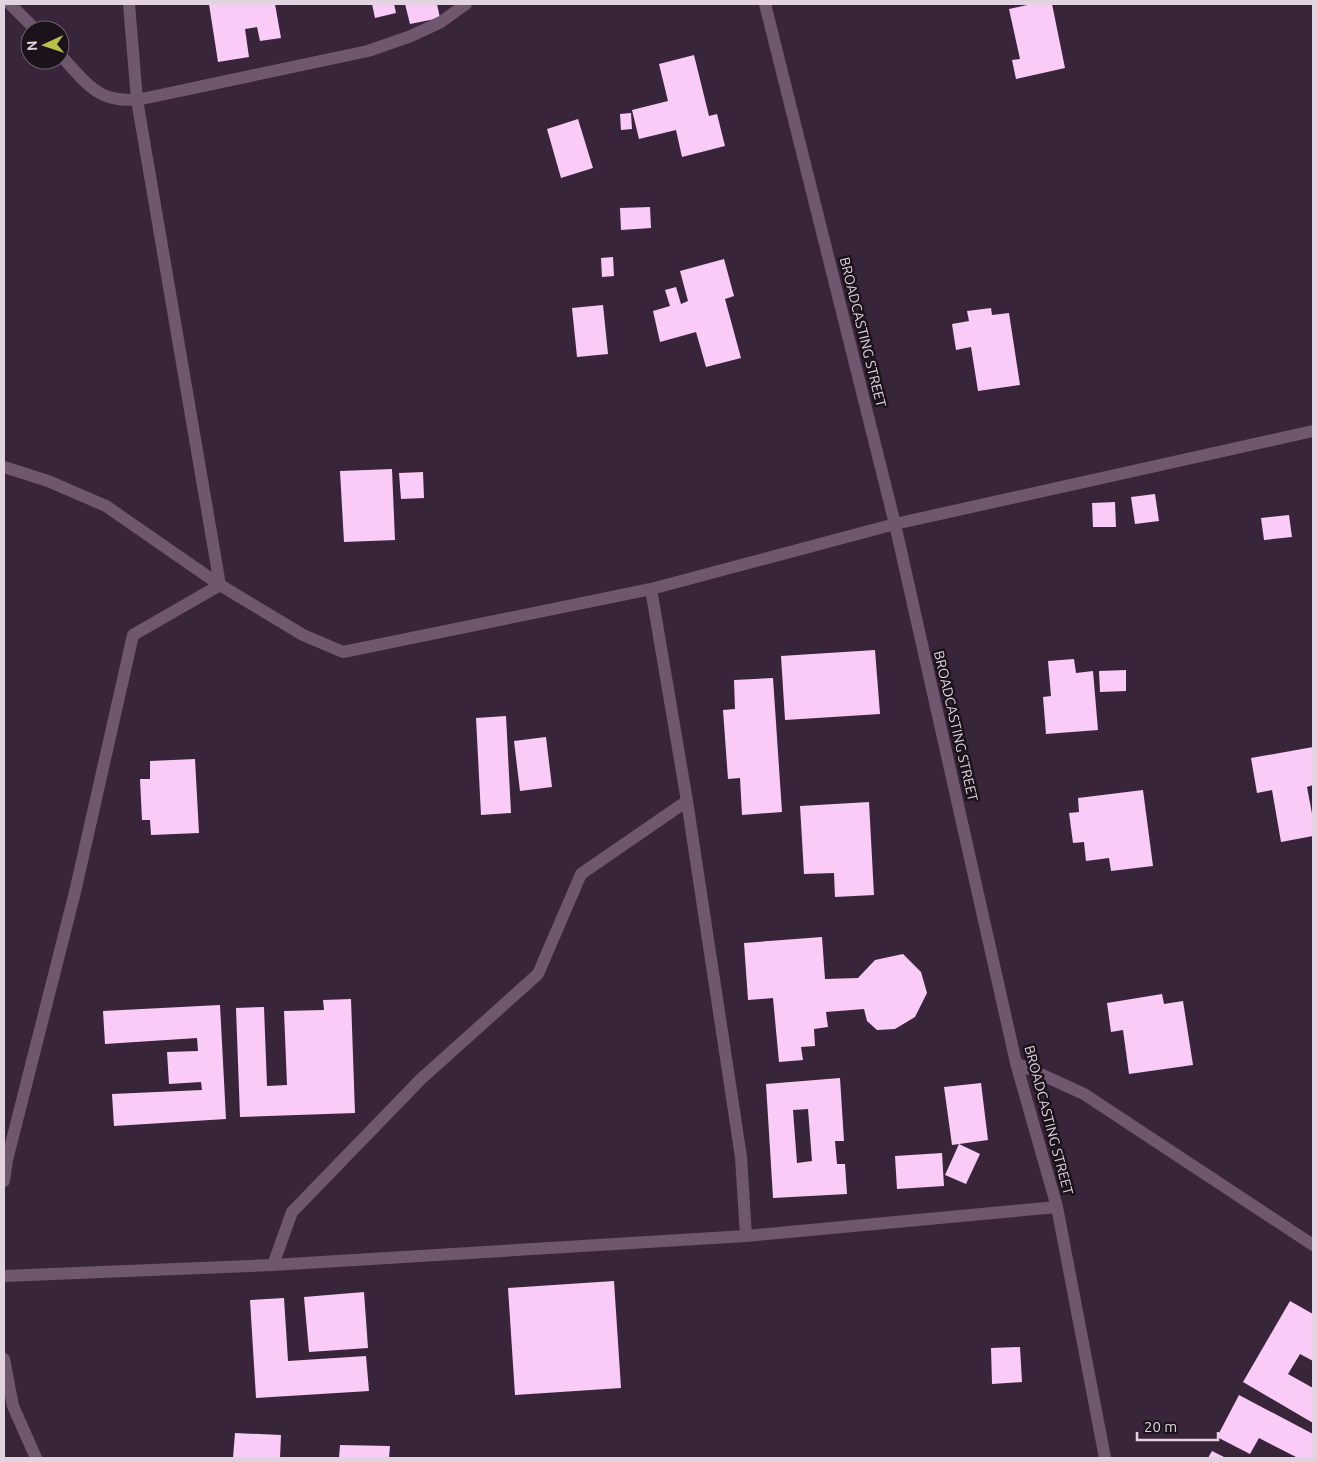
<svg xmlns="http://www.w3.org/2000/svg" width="1317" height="1462" font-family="Ubuntu,sans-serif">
<rect width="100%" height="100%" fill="#392539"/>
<path fill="#facbf7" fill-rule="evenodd" d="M209 4H275L281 38 260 41 257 27 245 29 249 57 218 62Z
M372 4H394L396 13 375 18Z
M405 4H437L440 18 410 24Z
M1032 4H1052L1065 68 1016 79 1012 60 1020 59 1009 9Z
M694 55 709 116 717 114 725 146 682 157 676 130 639 139 632 110 668 101 659 64Z
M631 113 632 129 621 130 620 114Z
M578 119 593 168 561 178 547 129Z
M650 207 651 228 621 230 620 208Z
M613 257 614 276 602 277 601 258Z
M724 259 734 296 725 299 741 358 706 367 696 332 660 342 653 311 670 306 665 290 676 287 681 304 688 301 680 271Z
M603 305 608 354 577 357 572 308Z
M991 308 992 315 1009 313 1020 385 978 391 971 347 956 350 952 324 969 321 967 311Z
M392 469 395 540 344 542 340 471Z
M423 472 424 498 401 499 399 473Z
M1155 494 1159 521 1135 524 1131 497Z
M1115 502 1116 527H1093L1092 503Z
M1289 515 1292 537 1264 540 1261 518Z
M875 650 880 714 785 720 781 656Z
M1074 659 1076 673 1093 671 1098 730 1046 734 1043 697 1051 696 1048 661Z
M1126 670V691L1100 692 1099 671Z
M773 678 782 812 742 815 740 778 728 779 723 710 735 709 734 680Z
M506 716 511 813 481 815 476 718Z
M546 737 552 787 520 791 514 741Z
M1313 747V785L1307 787 1313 819V836L1281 842 1272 790 1257 793 1251 758Z
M195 759 199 833 151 835 150 820H142L140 779H150V761Z
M1143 790 1153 866 1111 871 1109 858 1086 861 1084 842 1073 843 1069 813 1079 812 1078 798Z
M869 802 874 895 835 897 834 873 804 874 800 806Z
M822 937 825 979 858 978 875 960 903 954 921 972 927 993 915 1017 895 1029 877 1030 867 1021 864 1009 826 1012 828 1027 814 1029 815 1046 801 1047 803 1060 779 1062 773 998 748 1000 744 943Z
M1162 994 1164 1004 1183 1001 1193 1065 1129 1074 1123 1030 1111 1032 1107 1003Z
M351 999 355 1113 240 1117 236 1008 264 1007 267 1086 287 1085 284 1011 324 1010 323 1000Z
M220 1005 226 1119 114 1126 112 1094 202 1090 201 1082 169 1084 167 1052 198 1051 197 1038 105 1044 103 1011Z
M840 1078 844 1141H835L837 1164H845L847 1194 773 1198 766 1084ZM808 1109 812 1161 797 1163 793 1110Z
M981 1083 988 1140 952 1145 944 1087Z
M959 1144 980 1154 966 1184 945 1175Z
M942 1153 944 1186 897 1189 895 1156Z
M614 1281 621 1388 515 1395 508 1288Z
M364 1292 368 1348 309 1352 304 1297Z
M284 1298 288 1361 366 1356 369 1391 256 1398 250 1300Z
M1290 1301 1313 1314V1361L1300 1354 1288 1374 1313 1388V1423L1243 1382Z
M1020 1347 1022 1382 992 1384 991 1348Z
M1239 1395 1313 1434V1458H1298L1259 1438 1250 1454 1217 1437Z
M235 1433 281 1435 280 1458H233Z
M340 1445 390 1446 389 1458H339Z
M1212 1451 1226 1458H1208Z"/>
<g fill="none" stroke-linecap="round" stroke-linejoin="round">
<path stroke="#6f586d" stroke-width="12" d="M10 4 36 30
M129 4 137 100 220 585
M765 4 895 524 1016 1063 1057 1207 1105 1458
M60 55C75 70 91 94 113 98 120 100 129 100 137 100L368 51 411 36 441 22 466 4
M4 467 48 481 106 506 220 585 303 635 343 652 651 589 895 524 1313 431
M651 589 687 801 741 1157 746 1236
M1016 1063 1084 1094 1313 1245
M4 1181 7 1160 75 892 133 635 220 585
M273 1265 292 1212 421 1079 538 974 581 874 687 801
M4 1276 273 1265 746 1236 1057 1207
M4 1359 13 1406 36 1458"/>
</g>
<g text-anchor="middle" stroke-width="5" stroke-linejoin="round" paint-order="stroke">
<g font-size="14" fill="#e1d4e0" stroke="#1b121b">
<text transform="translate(863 332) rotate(76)" y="5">BROADCASTING STREET</text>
<text transform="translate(956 726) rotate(77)" y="5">BROADCASTING STREET</text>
<text transform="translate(1049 1120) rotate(75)" y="5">BROADCASTING STREET</text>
</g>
</g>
<rect width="1317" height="1462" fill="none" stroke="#e1d4e0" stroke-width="10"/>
<g transform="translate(45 45) rotate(267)"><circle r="24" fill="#1b121b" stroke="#6a606a"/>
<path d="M0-4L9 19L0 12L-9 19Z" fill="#b7c147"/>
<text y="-8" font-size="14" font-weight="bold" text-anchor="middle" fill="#e1d4e0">N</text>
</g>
<path d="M1137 1432v8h81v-8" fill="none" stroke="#e1d4e0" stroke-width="2.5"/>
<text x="1144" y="1432" font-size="15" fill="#e1d4e0" stroke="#1b121b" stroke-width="4" paint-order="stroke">20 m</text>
</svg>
